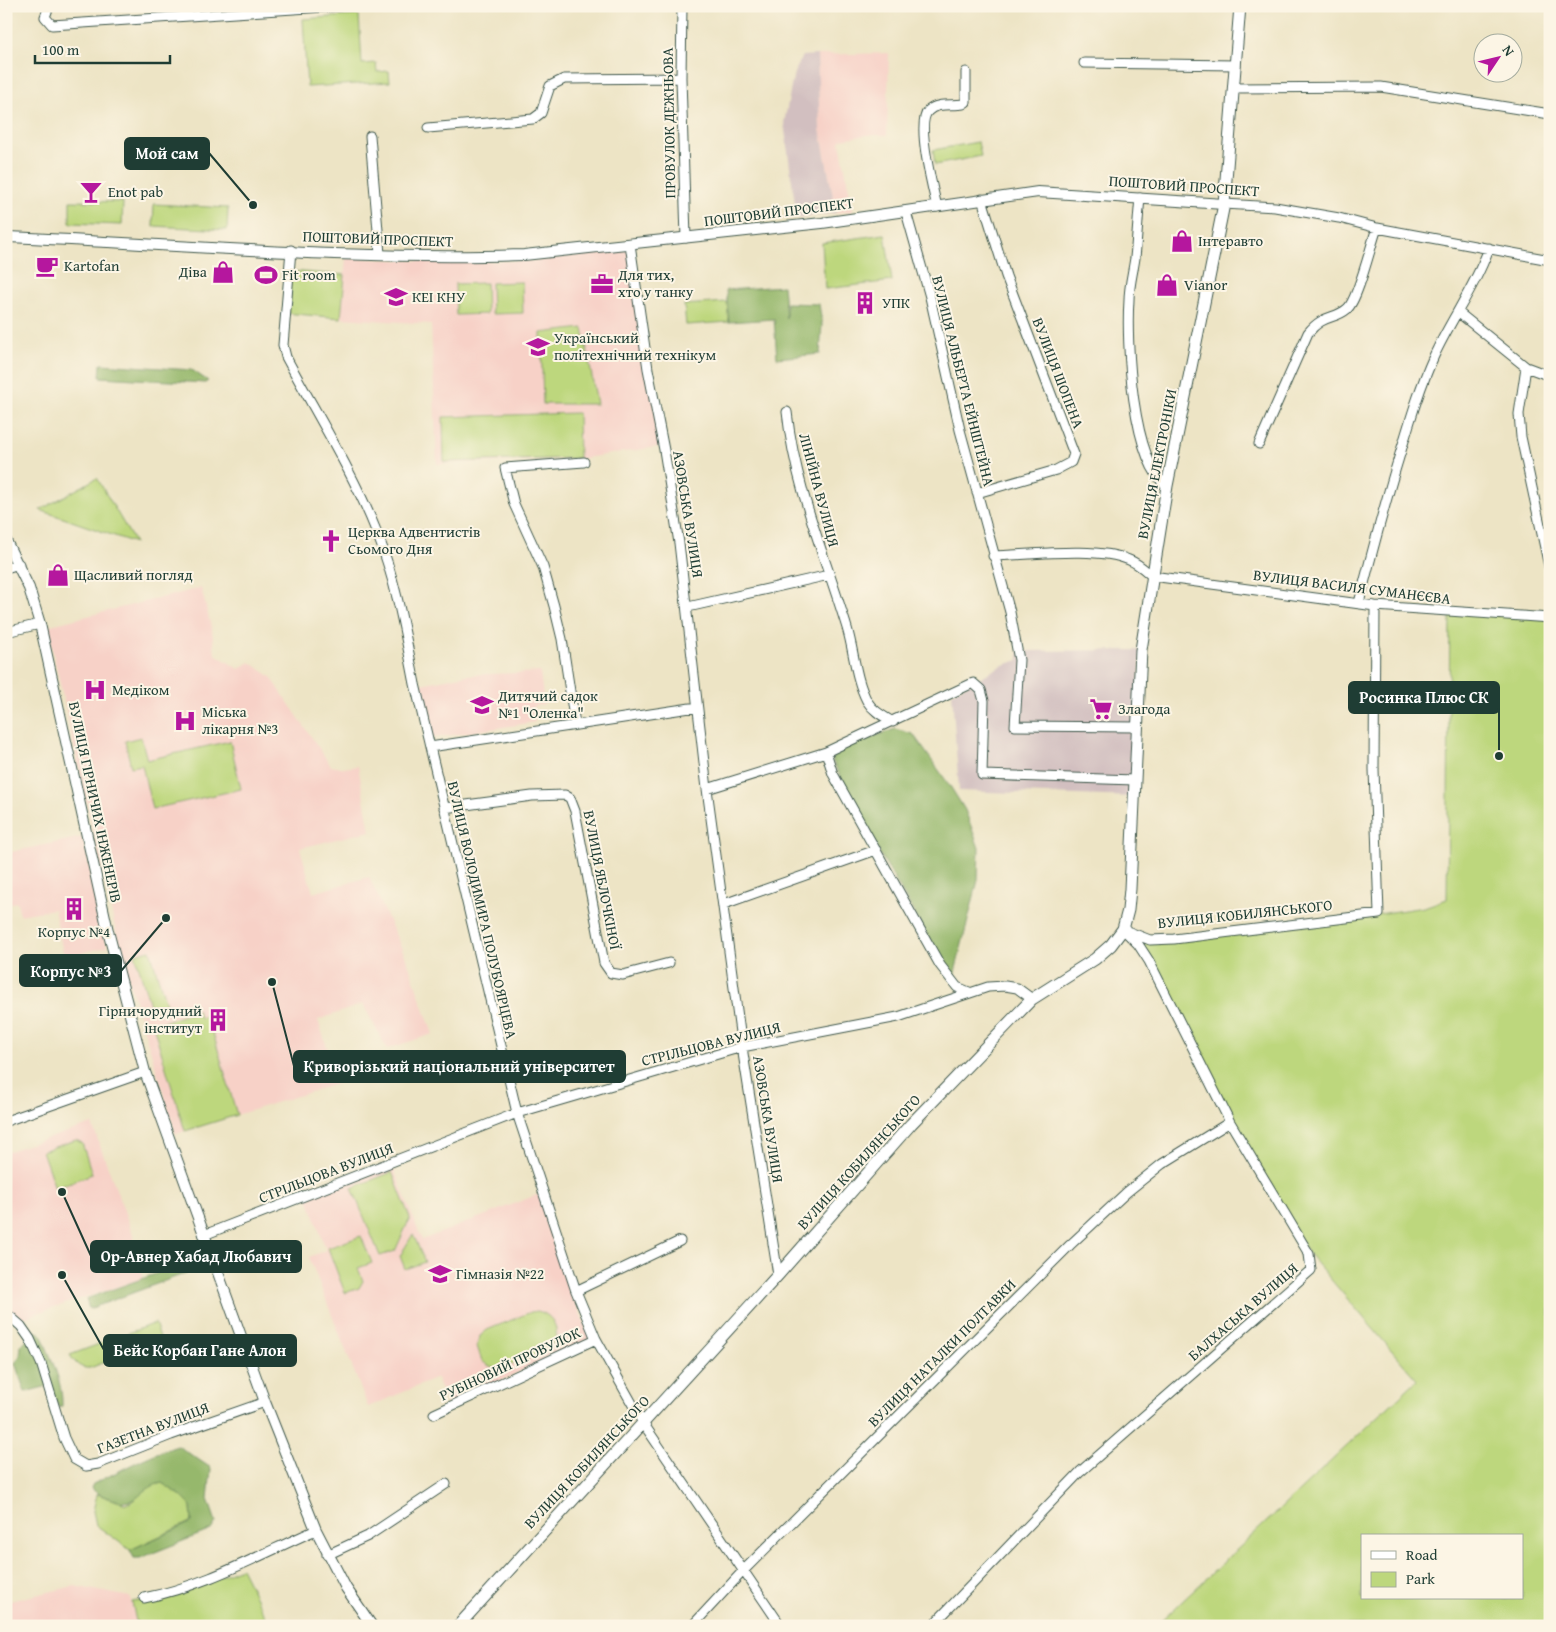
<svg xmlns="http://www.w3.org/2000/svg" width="1556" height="1632" font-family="'Gentium Book Plus',serif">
<rect width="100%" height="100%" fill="#fcf5e5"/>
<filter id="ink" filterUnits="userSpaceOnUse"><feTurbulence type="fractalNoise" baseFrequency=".02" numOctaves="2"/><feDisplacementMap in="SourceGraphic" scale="10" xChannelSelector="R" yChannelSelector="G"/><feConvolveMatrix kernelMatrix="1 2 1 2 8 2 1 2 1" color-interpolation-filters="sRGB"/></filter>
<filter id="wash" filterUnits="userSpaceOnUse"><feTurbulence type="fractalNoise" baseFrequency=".0096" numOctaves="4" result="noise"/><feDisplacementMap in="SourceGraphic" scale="20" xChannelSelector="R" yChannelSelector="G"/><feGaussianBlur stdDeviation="1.12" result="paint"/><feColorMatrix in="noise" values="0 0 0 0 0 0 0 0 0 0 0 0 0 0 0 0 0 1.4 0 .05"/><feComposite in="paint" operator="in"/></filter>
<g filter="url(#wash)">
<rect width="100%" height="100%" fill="#ede4c5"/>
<path fill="#f7d1c7" d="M889 53 887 135H867L842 139 840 142 853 211 836 213 820 129 817 55Z
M632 249 663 446 578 459 437 464 431 324 341 318 346 258 450 262 531 261Z
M201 588 212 630 215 654 239 669 250 662 271 677 331 766 343 768 358 766 370 831 300 848 313 893 369 877 407 960 433 1034 387 1049 363 1004 318 1020 339 1083 176 1134 122 958 47 626Z
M540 672 544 704 534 706 535 722 433 738 421 684 467 675Z
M83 837 107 947 64 957 54 909 20 915 17 902 6 904V853Z
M92 1124 139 1251 143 1278 20 1319 11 1314 6 1300V1152Z
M391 1162 422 1240 539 1194 571 1291 591 1339 448 1405 437 1378 368 1407 309 1257 326 1250 307 1195Z
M74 1586 130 1597 137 1626H6V1602Z"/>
<path fill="#d2bfc0" d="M817 55 820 129 836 213 797 218 784 123 793 77 802 56Z
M1141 650 1134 797 959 791 952 693 1003 665 1019 660 1018 651Z"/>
<path fill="#bdd77d" stroke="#6e8a58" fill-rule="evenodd" d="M359 15 362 64 376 63 377 72 389 71 390 82 307 87 303 19Z
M978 142 981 156 935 165 933 150Z
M70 201 123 202 122 225 70 223Z
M154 204 228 208 227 230 153 226Z
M885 234 892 281 825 289 822 243Z
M289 271 345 275 341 318 285 313Z
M522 282 523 313 492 314 491 283Z
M486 283 487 314 456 315 455 284Z
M727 302 729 322 686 325 684 305Z
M583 328 597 404H543L541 333Z
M578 413 579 458 444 462 443 417Z
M97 478 135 543 40 510Z
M1450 612 1550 618V1626H1156L1417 1380 1309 1254 1230 1122 1139 936 1150 940 1379 914 1424 907 1447 899ZM1362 1536H1522V1598H1362Z
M141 737 147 760 230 741 241 789 152 809 142 765 131 767 125 741Z
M150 950 167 1007 152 1012 135 954Z
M198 1011 200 1018 206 1016 211 1026 237 1115 185 1131 153 1025Z
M76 1140 82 1143 92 1174 55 1188 42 1151Z
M392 1172 410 1218 395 1251 380 1256 352 1188Z
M413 1234 425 1262 405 1269 400 1256Z
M361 1236 372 1263 358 1268 363 1281 359 1288 345 1293 328 1248Z
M537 1311C554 1314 563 1333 550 1347 544 1353 505 1369 496 1368 490 1367 486 1364 482 1361L477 1346 480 1336 487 1330 531 1312Z
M155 1323 161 1340 90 1368C80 1369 75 1363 70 1355Z
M162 1483 180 1495 191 1506 192 1521 130 1550 96 1525 93 1511 97 1494 126 1504 131 1502 150 1486Z
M241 1568 270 1626H137L132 1602 179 1593Z"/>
<path fill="#96b86c" stroke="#5a7a50" d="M783 286 786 318V303L819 304 822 324 820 354 777 358 774 319 729 322 726 290Z
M101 364 192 370 208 381 205 383 100 377Z
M895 729 913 734 950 786 965 810 979 848 978 880 953 980 876 847 833 762 832 751Z
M197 1259 200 1268 89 1309 86 1299Z
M37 1332 41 1334C50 1357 63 1381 62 1406L59 1408 48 1386 25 1392 15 1363 20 1357 21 1346 32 1333Z
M178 1446 211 1468 208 1499 216 1522 211 1530 140 1558H134L130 1550 192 1522 191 1506 180 1495 162 1483C137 1488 140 1509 112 1499 104 1496 97 1494 91 1488L93 1484C121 1471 148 1454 178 1446Z"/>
</g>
<g filter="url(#ink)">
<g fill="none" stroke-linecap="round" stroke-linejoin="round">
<defs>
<path id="minor" d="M49 6 45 17 52 25 340 6
M682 6 681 78 686 238
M1084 63 1236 65
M1234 88 1381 87 1550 114
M428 128 533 119 541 113 550 86 564 79 681 78
M370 136 380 254
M1140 198C1138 218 1137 238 1135 258 1133 272 1129 286 1129 300 1126 342 1132 461 1167 486
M1224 204 1275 207 1339 218 1377 228 1550 260
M937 207C933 190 916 123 928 111 937 102 952 106 963 104L966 102V72
M906 212 930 297 960 430 1010 612 1019 660 1015 726 1137 727
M630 244 648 369 664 450 679 543 707 789 742 1047 778 1275
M291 250 283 345 286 357C317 415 353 472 377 533 396 581 405 633 415 684L517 1113 576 1291 596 1339 643 1423 781 1626
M1459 313 1526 367 1550 376
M1526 367 1519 414 1521 437 1550 571
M787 412C795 487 825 556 847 628 854 651 855 678 867 701 873 711 883 716 893 722
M1259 444 1308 333C1323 314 1334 320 1347 309 1358 300 1371 244 1377 228
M977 493 1056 470 1071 462 1074 454 1006 276 982 199
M993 556C1029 555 1098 546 1129 560 1138 563 1145 570 1152 576L1375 606 1550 618
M6 568 19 564
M1359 603C1371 556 1383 510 1397 464 1408 428 1418 391 1434 356 1451 319 1475 287 1489 248
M688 607 829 575
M6 632 40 624
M575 724 562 639 554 606 543 567 514 504 505 468 584 462
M430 747 697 707
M826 752 833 774 940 965 957 987 969 992
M707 789 826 752 973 683 981 690 984 701 982 775 1135 780
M444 808 532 796 565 795 570 798 575 811 604 963 611 973 623 975 669 963
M724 904 876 850
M1127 931 1150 940 1174 939 1379 914 1374 769 1375 606
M6 1121 145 1072
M204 1235 517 1113 742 1047 898 1017 988 987 1005 986 1017 988 1032 999
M576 1291 680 1241
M6 1313 21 1326 30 1339 41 1363 64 1438 74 1459 86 1466 98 1464 171 1435 265 1402
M434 1414 596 1339
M327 1555 368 1536 446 1484
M144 1598C205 1586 259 1555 316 1530
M692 1626 744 1570 1070 1245 1127 1192 1162 1164 1230 1122
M932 1626 1080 1472 1311 1270 1309 1254 1230 1122 1149 961 1138 944 1123 929"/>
<path id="tertiary" d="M6 237C178 244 354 261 524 255L822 223 1038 192 1224 204
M6 541 29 588 40 624 108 931 145 1072 265 1402 316 1530 346 1588 372 1626"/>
<path id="secondary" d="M458 1626 778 1275 911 1124 1032 999 1095 959 1111 945 1123 929 1128 910 1130 889 1141 650 1167 486 1224 204 1240 6"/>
</defs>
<use href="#minor" stroke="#3e564a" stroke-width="11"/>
<use href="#tertiary" stroke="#3e564a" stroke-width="12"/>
<use href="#secondary" stroke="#3e564a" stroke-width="13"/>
<use href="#minor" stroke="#fff" stroke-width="9"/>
<use href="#tertiary" stroke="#fff" stroke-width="10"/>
<use href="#secondary" stroke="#fff" stroke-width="11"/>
</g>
</g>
<defs>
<symbol id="bar-bare" viewBox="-9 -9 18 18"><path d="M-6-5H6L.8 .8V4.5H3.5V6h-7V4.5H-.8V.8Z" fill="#b5179e" stroke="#fcf5e5" stroke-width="2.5" paint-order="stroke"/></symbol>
<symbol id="shop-bare" viewBox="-9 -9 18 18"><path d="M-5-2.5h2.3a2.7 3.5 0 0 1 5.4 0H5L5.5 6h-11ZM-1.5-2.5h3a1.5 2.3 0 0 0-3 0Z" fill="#b5179e" stroke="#fcf5e5" stroke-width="2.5" paint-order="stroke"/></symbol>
<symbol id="cafe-bare" viewBox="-9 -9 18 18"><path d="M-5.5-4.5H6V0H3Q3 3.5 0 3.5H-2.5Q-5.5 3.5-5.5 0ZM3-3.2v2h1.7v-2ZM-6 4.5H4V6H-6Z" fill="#b5179e" stroke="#fcf5e5" stroke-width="2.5" paint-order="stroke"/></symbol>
<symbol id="stadium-bare" viewBox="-9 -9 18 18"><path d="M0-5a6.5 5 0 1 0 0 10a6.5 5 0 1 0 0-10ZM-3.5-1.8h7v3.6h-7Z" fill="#b5179e" stroke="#fcf5e5" stroke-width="2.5" paint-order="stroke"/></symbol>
<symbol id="office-bare" viewBox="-9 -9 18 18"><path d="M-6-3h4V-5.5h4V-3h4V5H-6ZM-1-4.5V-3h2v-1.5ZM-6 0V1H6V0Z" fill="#b5179e" stroke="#fcf5e5" stroke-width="2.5" paint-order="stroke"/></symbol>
<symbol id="university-bare" viewBox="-9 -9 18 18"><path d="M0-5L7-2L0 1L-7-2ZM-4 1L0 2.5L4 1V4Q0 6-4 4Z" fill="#b5179e" stroke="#fcf5e5" stroke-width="2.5" paint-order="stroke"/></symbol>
<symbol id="building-bare" viewBox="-9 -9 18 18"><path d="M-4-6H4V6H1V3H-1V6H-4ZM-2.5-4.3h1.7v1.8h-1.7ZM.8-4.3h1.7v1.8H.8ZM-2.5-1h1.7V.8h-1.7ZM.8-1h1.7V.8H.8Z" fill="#b5179e" stroke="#fcf5e5" stroke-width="2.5" paint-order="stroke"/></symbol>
<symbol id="church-bare" viewBox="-9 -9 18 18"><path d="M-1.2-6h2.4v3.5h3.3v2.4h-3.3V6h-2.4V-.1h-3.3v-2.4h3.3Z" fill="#b5179e" stroke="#fcf5e5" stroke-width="2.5" paint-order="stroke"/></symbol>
<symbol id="hospital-bare" viewBox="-9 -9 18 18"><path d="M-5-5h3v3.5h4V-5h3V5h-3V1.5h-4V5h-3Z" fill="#b5179e" stroke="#fcf5e5" stroke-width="2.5" paint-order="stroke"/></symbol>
<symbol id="school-bare" viewBox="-9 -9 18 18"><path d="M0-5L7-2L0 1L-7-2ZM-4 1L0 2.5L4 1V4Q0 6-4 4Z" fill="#b5179e" stroke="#fcf5e5" stroke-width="2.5" paint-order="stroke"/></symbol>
<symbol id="supermarket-bare" viewBox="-9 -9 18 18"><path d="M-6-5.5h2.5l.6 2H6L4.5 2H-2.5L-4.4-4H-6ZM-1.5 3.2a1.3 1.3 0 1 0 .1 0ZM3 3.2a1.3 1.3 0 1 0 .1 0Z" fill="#b5179e" stroke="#fcf5e5" stroke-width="2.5" paint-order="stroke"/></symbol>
</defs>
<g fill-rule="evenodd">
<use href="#bar-bare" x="75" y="176" width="32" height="32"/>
<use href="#shop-bare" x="1166" y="225" width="32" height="32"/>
<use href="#cafe-bare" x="31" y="250" width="32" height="32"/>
<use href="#shop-bare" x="207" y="256" width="32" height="32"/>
<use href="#stadium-bare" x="250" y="259" width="32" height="32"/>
<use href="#office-bare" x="586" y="268" width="32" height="32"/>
<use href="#shop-bare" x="1151" y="269" width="32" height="32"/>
<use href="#university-bare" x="380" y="281" width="32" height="32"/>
<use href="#building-bare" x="849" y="287" width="32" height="32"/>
<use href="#university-bare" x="522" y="331" width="32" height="32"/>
<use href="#church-bare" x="315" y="525" width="32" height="32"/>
<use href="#shop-bare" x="42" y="559" width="32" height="32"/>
<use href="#hospital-bare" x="79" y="674" width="32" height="32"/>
<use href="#school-bare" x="466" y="689" width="32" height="32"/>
<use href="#supermarket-bare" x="1085" y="693" width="32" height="32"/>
<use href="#hospital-bare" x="169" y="705" width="32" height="32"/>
<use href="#building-bare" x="58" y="893" width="32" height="32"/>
<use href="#building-bare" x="202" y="1004" width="32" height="32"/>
<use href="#school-bare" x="424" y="1258" width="32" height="32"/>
</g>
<g text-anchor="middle" stroke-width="4" stroke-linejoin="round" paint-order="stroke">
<g font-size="15" fill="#1f3d34" stroke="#fcf5e5">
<text transform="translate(669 123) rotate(-91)" y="5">ПРОВУЛОК ДЕЖНЬОВА</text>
<text transform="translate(1184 186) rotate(4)" y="5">ПОШТОВИЙ ПРОСПЕКТ</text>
<text transform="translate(779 212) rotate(-7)" y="5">ПОШТОВИЙ ПРОСПЕКТ</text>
<text transform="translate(378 239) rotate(2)" y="5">ПОШТОВИЙ ПРОСПЕКТ</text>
<text transform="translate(1058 373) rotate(69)" y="5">ВУЛИЦЯ ШОПЕНА</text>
<text transform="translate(963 381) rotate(76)" y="5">ВУЛИЦЯ АЛЬБЕРТА ЕЙНШТЕЙНА</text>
<text transform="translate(1157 464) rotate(-79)" y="5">ВУЛИЦЯ ЕЛЕКТРОНІКИ</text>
<text transform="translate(819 490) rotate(75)" y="5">ЛІНІЙНА ВУЛИЦЯ</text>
<text transform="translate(688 514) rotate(81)" y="5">АЗОВСЬКА ВУЛИЦЯ</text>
<text transform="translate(1352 587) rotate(7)" y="5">ВУЛИЦЯ ВАСИЛЯ СУМАНЄЄВА</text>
<text transform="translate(95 802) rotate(78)" y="5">ВУЛИЦЯ ГІРНИЧИХ ІНЖЕНЕРІВ</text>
<text transform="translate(602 880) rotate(79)" y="5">ВУЛИЦЯ ЯБЛОЧКІНОЇ</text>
<text transform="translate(482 910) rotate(77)" y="5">ВУЛИЦЯ ВОЛОДИМИРА ПОЛУБОЯРЦЕВА</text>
<text transform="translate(1245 914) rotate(-6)" y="5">ВУЛИЦЯ КОБИЛЯНСЬКОГО</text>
<text transform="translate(711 1044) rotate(-14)" y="5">СТРІЛЬЦОВА ВУЛИЦЯ</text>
<text transform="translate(768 1119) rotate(81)" y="5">АЗОВСЬКА ВУЛИЦЯ</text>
<text transform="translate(859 1162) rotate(-48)" y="5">ВУЛИЦЯ КОБИЛЯНСЬКОГО</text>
<text transform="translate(326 1173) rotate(-21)" y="5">СТРІЛЬЦОВА ВУЛИЦЯ</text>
<text transform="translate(1243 1312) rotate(-41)" y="5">БАЛХАСЬКА ВУЛИЦЯ</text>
<text transform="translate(942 1353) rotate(-45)" y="5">ВУЛИЦЯ НАТАЛКИ ПОЛТАВКИ</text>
<text transform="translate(510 1364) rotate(-25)" y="5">РУБІНОВИЙ ПРОВУЛОК</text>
<text transform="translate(153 1428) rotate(-21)" y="5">ГАЗЕТНА ВУЛИЦЯ</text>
<text transform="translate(587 1462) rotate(-47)" y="5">ВУЛИЦЯ КОБИЛЯНСЬКОГО</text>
</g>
<g font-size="15" fill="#1f3d34" stroke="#fcf5e5" text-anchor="start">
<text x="108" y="197">Enot pab</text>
<text x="1198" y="246">Інтеравто</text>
<text x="64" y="271">Kartofan</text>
<text x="207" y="277" text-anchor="end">Діва</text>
<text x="282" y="280">Fit room</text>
<text x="618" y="280">Для тих,<tspan x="618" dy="17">хто у танку</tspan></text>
<text x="1184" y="290">Vianor</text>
<text x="412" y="302">КЕІ КНУ</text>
<text x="882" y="308">УПК</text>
<text x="554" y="343">Український<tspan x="554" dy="17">політехнічний технікум</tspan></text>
<text x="348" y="537">Церква Адвентистів<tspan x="348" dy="17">Сьомого Дня</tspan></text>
<text x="74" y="580">Щасливий погляд</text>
<text x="112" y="695">Медіком</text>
<text x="498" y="701">Дитячий садок<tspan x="498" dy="17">№1 "Оленка"</tspan></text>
<text x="1118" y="714">Злагода</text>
<text x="202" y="717">Міська<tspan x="202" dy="17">лікарня №3</tspan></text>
<text x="74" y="937" text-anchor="middle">Корпус №4</text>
<text x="202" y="1016" text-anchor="end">Гірничорудний<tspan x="202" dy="17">інститут</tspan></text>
<text x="456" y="1279">Гімназія №22</text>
</g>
</g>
<path fill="none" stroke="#1f3d34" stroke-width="2" d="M253 205L209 153M1499 756L1499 697M166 918L121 971M272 982L294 1066M62 1192L91 1256M62 1275L104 1350"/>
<g fill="#1f3d34" stroke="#fcf5e5" stroke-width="2">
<circle cx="253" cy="205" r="5"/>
<circle cx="1499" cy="756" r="5"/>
<circle cx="166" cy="918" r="5"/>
<circle cx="272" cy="982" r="5"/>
<circle cx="62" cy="1192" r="5"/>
<circle cx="62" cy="1275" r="5"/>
</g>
<g fill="#1f3d34" stroke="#1f3d34" stroke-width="2">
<rect x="125" y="138" width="84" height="31" rx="5"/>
<rect x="1349" y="682" width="150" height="31" rx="5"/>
<rect x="20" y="955" width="101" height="31" rx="5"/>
<rect x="294" y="1051" width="331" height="31" rx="5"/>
<rect x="91" y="1241" width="210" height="31" rx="5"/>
<rect x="104" y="1335" width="192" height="31" rx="5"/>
</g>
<g font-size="16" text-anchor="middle" font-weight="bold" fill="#fff">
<text x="167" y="159">Мой сам</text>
<text x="1424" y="703">Росинка Плюс СК</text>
<text x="71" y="977">Корпус №3</text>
<text x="459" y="1072">Криворізький національний університет</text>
<text x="196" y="1262">Ор-Авнер Хабад Любавич</text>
<text x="200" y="1356">Бейс Корбан Гане Алон</text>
</g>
<rect width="1556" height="1632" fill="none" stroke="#fcf5e5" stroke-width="25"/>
<rect x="1361" y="1534" width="162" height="65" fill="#fcf5e5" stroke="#a4ab9e"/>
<rect x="1371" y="1551" width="25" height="8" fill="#ffffff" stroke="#a4ab9e"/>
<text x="1406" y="1560" font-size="15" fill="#1f3d34">Road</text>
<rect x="1371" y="1572" width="25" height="15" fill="#bdd77d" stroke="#a4ab9e"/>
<text x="1406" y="1584" font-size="15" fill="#1f3d34">Park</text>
<g transform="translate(1498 58) rotate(55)"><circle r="24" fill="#fcf5e5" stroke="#a4ab9e"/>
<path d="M0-4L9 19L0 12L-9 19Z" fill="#b5179e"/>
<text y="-8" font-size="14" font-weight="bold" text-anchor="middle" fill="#1f3d34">N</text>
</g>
<path d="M35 55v8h135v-8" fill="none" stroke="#1f3d34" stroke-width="2.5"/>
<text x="42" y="55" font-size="15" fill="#1f3d34" stroke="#fcf5e5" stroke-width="4" paint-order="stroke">100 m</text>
</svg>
